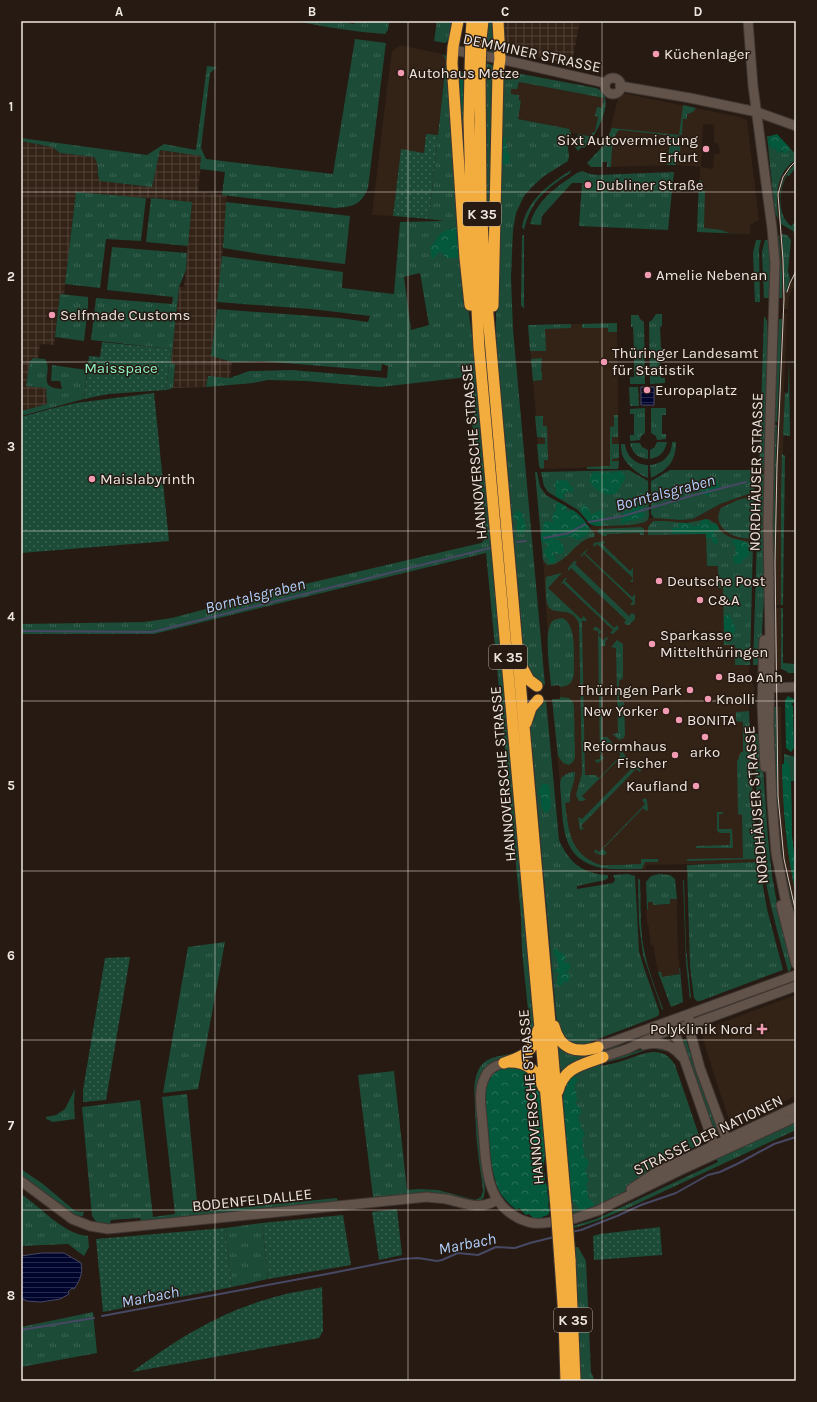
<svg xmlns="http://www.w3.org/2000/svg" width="817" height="1402" font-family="Karla,sans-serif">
<defs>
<pattern id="industrial-grid" width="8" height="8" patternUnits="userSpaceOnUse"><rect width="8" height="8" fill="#332216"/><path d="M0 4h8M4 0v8" fill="none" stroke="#514238"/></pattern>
<pattern id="grass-tufts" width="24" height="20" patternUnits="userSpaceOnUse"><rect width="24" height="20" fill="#1c4b37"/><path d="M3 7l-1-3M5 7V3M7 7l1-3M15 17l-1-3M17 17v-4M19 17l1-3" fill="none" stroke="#3d6554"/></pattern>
<pattern id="forest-crowns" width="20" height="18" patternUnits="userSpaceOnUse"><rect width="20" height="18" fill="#04583b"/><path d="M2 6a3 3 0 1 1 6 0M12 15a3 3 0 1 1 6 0" fill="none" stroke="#297057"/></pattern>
<pattern id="garden-dots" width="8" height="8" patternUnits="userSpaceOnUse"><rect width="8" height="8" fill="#1c4b37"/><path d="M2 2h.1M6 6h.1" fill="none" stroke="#3d6554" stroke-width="1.8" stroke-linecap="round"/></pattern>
<pattern id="water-rules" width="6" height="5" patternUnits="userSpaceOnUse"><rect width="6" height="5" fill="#00052e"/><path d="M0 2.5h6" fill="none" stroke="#26294c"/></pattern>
</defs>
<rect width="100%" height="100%" fill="#261a12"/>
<path fill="#332216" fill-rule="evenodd" d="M400 45 443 54 446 60 438 135 426 134 424 154 401 150 393 216 372 215 387 87 392 51Z
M519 82 604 98 602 108H597L598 117 595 131 589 136 569 132 570 129 517 119 521 101 518 100 519 95 510 94 511 89 518 86Z
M627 94 740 117 747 120 759 220 750 225V234L697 232 700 167 676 165 607 167V162H602V167H591L587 163 604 145 609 134 618 98 621 95ZM703 124 714 125V143L718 144 720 153 714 154 713 169 701 167Z
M796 160V163L790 169 783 180 780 191 779 199 781 224 778 219 776 200 778 185 786 170Z
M782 234 786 292 790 279 795 284 789 297 788 309H782V274L779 235Z
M782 314H787L784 392H786L781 494V605H774L775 486Z
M617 323 619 467 618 469H587V468L541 469 539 466 537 437 536 416 528 325Z
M754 492 749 680 753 683 755 688 754 692 749 697V711L753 802 759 863 647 865 645 869H613L602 868 588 864 579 858 571 848 564 827 552 699 560 698V686H551L543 560 592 526 627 525 648 520 649 518H661L681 520 693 519 720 504Z
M775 608H781V669H775Z
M776 707H781L782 773 785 831 789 858 796 894V919L783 863 778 821Z
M670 899H677L678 959H679L680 974 662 977 659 972H658L653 945 651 946 648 923 647 922 646 910 648 909V902H653V905L670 904Z
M793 996H796V1096L733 1124 729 1120 714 1075 703 1039V1031L707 1028Z"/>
<path fill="url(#industrial-grid)" d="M505 21H580L571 68 567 67 563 61 560 60 557 61 514 53 510 50 504 40 505 34 503 29Z
M21 141 52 147 60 153 94 157 99 164 97 175 101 181 152 187 160 150 202 156 198 192 227 195 223 248 211 356 232 362 230 378 208 376 206 387 173 388 175 364H171L179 287H184L192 202 76 192 64 295 60 294 54 345 40 344 38 359 33 358 30 361 26 386 46 388 47 404 21 411Z"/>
<path fill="url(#grass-tufts)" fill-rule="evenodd" d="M296 21H338L354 24 355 21H389L388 30 385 34C355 32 325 27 296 21Z
M437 21H453L449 40 445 43 434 41Z
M486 21H495V49L494 52 490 54 486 33Z
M355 39 386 43 385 50 368 188C361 205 353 207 335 208L222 195 225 172 200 169 201 156 160 150 152 187 100 181C95 170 101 168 94 157L60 153 52 147 21 141V138L147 155 164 144 196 150 207 66 217 67 210 73 201 148 206 159 333 174Z
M443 54 448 57 459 227 438 236 434 243 440 250 461 258 476 363 534 1025 533 1039 516 1056 499 1060 489 1065 483 1071 479 1082 481 1163 485 1189 484 1197 480 1201 476 1202 422 1193 373 1197 358 1075 394 1071 407 1190 419 1189 438 1190 471 1199 475 1200 481 1197 483 1191C482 1178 479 1165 478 1152 476 1138 476 1125 475 1111 475 1097 472 1082 479 1069 492 1045 528 1067 530 1029L522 951 521 917 486 553 154 634H21V624L144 622 172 618 262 594 481 543 486 538 479 480 478 454 472 424 475 411 472 390 468 377 380 387 306 381 268 380 253 383 206 387 208 376 230 378 249 371 292 370 387 378 388 366 382 364 381 371 261 361 232 362 211 356 217 309 339 318 368 322 370 316 311 309 217 302 222 256 343 272 342 288 394 294 400 222C415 222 430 221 445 221L429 219 446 61ZM420 273 429 325 411 330 404 277Z
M487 63 494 66 491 309 485 220 484 75H486Z
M506 71 596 88C619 96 595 138 584 148L582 147 578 151 575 147 578 134 589 136 595 131 598 117 595 116 597 107 602 108 604 98 519 82 517 89H511V94L519 95V100L521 101 518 119 570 129 569 132H571L568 149 569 156 568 161 544 176 532 187 524 196 516 213 513 230 511 278 513 329 545 685C531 680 526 667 524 654L497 350 496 327 498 182 503 72Z
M683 105 696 108 693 112 687 114V119H683L682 135H679V139L681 140 680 152H677L676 165H667L670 141 666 135 620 130C611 134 612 157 611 167H607V162H602V167H591L587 163 604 145 612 128 679 135Z
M767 136H770L768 140 769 146 777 149 780 152 787 151 790 148 796 155V160C775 173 776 197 778 219L775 213Z
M796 163V167L789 176 787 175C779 190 776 214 791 226L794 223 796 225V237L793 231 781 224C779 201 777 179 796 163Z
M571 170 570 173C546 189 531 200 524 230L522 227C527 200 549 184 571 170Z
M582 171 590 174 597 175 674 172 668 230 579 226 582 183H572L542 216 541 225 530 224C537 199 557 187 577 173Z
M699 180 702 181V190L705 191 704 228 721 230 729 233 747 234 697 232Z
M76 192 146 198 141 241 106 239 100 288 65 284Z
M151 198 192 202 188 246 146 242Z
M226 202 350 216 345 264 266 255 223 248Z
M782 234 787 235 791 240 788 271 790 279 786 292H785Z
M524 235V308H523L521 305 522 236Z
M779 235 782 274V298H779V274L776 239Z
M756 240H761L759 249 760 302H755L753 253Z
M765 240H768L771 255 769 298H764L762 252Z
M112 247 187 253 186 270 179 287 171 363 175 364 173 388 166 390 171 349 91 340 96 298 172 304 173 297 107 290Z
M60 294 88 297V307L84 341 55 337Z
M656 314H662V326L660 327 661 348H665V356L660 357 661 378H665V383L650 384 649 322 652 320Z
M631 315H638L640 319 644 322 645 384H630V377H634V358L629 357V349L634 348 633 327H631Z
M764 316 767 321 769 363 766 467 763 470 759 469Z
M779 319H782L777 422H773Z
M617 323V332H608V328H582V324Z
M571 324V328L545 329 546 351H530L528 325Z
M33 358 45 359C54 372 35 388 62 389L60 381H51L52 365 87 370 84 399 21 416V411L47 404 46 388 26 386 30 361Z
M542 358 541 372H542V380L533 381 531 359Z
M789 360 790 436 783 435 785 394 788 392Z
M629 387H638L639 406H630Z
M645 408V433L641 436 640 440 630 441V435H634V414H630V409Z
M651 408H666V415H662V434H666V439L657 440 656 436 651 433Z
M614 415H618V437H612V444H619V458L612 459V461H619L618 469H587V467L610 466V427L614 426Z
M535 416H543V426H547L548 460H544V468L541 469 539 466 537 444H545V438L537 437Z
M773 425H777L775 486 774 605H771Z
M657 442H667C665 452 660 457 650 459V450L655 447Z
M672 442H676C676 461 668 470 651 478L650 465C663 464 672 455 672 442Z
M630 443H640L642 447 648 450V459C638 458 632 453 630 443Z
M621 444H625C626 456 636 465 648 465V478C639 475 624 463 622 454 621 451 621 447 621 444Z
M782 454 785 456 783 605H781V494Z
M629 470 648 481 649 516C648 518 649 520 646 521 640 526 604 526 595 526L590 524 578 510 548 492 544 486 541 472Z
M670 470H755L754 492 720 504 693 519 681 520 654 518 651 514V481Z
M535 472H537L540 487 546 495 577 513 595 534 594 537C576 538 565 567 547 565L543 560Z
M762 473 765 475V581L760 665H753L759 475Z
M754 496 753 538C736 541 710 528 721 508L738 500Z
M707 519C716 521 718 530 726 535 735 540 744 540 753 543L750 665H735V645H724L723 588H718V566H707L706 534 648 535V527L653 521H664L687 523Z
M641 527 644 529V535H640V533L607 534V536H603L597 532 599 529Z
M604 541 605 542 603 545 630 571 633 568V582H630L633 578 597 544 594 547 593 546 594 543Z
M588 549 585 553 632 597 635 594V604L633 605 630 604 633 601 584 554 581 557V555L586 550Z
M574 561H577L575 564 629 616 632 613 635 615V619L629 625H627L624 623 626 620 571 568 568 571V568Z
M561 573V574L548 588 581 619 584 616 587 621H582L585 775H595L599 778 621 755 618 751 621 750 626 757 623 761 620 758 582 796 586 800 582 801H579L576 795 582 773 579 624C572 604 554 617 548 606 546 602 546 597 546 593 546 588 545 582 546 577Z
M565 578H567L565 581 614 628 617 625 619 628 613 634 610 633 613 630 563 583 560 585Z
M781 608H783V663L796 664V673H788L786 671 781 669Z
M562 618C578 624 573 659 574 673 573 683 569 686 560 687L559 685 551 686C550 672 544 634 551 623 553 619 557 619 562 618Z
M594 627H597L602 632 598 635 603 640 607 637 608 638 605 642V646H601L602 737H607L615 746 614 748 610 745 600 754 604 758 598 763 596 762 595 760 600 759 598 631 593 630Z
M617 640 623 644V678L619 681V700L621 702H624L625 734 624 738 619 740 613 734 618 733 616 648 611 647Z
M560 697 569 698 573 702 574 707 575 757 573 762 569 765 563 763 558 756 552 699H560Z
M546 700 559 840C569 863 583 874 608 875V878L605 880 577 886V889L613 883 615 880 613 875 628 874 635 876 639 951 644 968 659 1011V1015L656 1017 590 1042 591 1045 658 1020 660 1021 592 1046 569 1045 557 1024 530 723 539 705Z
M772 707H776L778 821 783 863 796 919V930L783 879 774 793 773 717Z
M749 711 753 802 758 858 757 859 686 861 688 859 743 858 742 815 738 814 737 762 741 752H743V722L736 721V712Z
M754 734H758V738H761L768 838 772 875 778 909 792 965 789 974C781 945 773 917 767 888 758 838 756 785 754 734Z
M784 754 796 757 795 781H791L792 837 796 870V894C786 851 783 807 782 764H784Z
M634 759 642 766V769L640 772 636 769 581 826 584 829 580 830 578 817 582 819 634 766 631 762Z
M571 772H575C576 780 569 791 570 802L565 803C568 823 568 843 585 857 590 860 595 864 601 865 614 866 628 864 641 864V859H658V862H645L642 869C622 869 599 872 582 860 562 847 563 819 561 798 561 792 559 784 561 779 563 775 567 774 571 772Z
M645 798 647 800 648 810 646 811 643 808 603 849 607 853C603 857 599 855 594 852L595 849 599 852 645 804 642 800Z
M717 812H723V814H719V829H732L733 848H696V846L730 845V833H720L717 831Z
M757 862 759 863 767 909 783 970 700 1001H697L694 998 690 966 687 865Z
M659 874 670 875 675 879 677 899H670V904L653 905V902H648V909L647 910 646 882 651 876Z
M638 878 640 880C641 899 640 918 642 937 645 962 654 985 663 1009L662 1010 643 955 639 923Z
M683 880H684L686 947 691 997 690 999 686 963Z
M225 942 198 1089 163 1093 188 947Z
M679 968H680L683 1002 671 1007 658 972H661L662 977 680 974Z
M661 1027 662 1029 622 1044 561 1074 558 1045 568 1050Z
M686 1039 699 1081 720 1130 714 1132 681 1041Z
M650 1047H658L666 1049 665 1051 651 1048 623 1058 600 1064 601 1066C609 1064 617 1063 625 1060 643 1054 662 1043 675 1065L701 1141 699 1145 654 1166V1168L620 1195 604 1204 573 1215 570 1198V1179L563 1097 565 1085 572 1073 609 1059 619 1057Z
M75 1089 74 1103 75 1119 53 1122 46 1119V1117L56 1115 65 1109Z
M187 1094 198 1212 337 1198 338 1202 141 1221 140 1218 111 1220 110 1224 97 1223 92 1216 82 1107 140 1100 153 1217 175 1214 162 1097Z
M796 1120V1130L628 1208 597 1221 574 1228 573 1226 596 1219 718 1162 715 1157Z
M21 1169 43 1184 75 1211 82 1212 84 1211 83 1216C71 1219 34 1183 21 1175Z
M21 1194C41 1207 63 1234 88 1236L89 1247 84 1256 68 1244 21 1246Z
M262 1223 268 1279 232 1287 225 1228Z
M575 1247H578L586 1261 591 1372 595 1381H579L574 1259H576Z
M93 1312 97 1353 21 1367V1327Z"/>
<path fill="url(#forest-crowns)" d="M459 69 463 73 464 136 462 139 455 70Z
M777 134 790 148 786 154 783 153 782 151 778 153 776 151 777 149 772 148 768 144V140L770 136Z
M503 136 507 139 505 142 507 147 506 150 510 155 509 163 504 165 501 163 502 137Z
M459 227 461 258H447L440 251 432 260 430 247C434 244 435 240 438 236 443 230 452 229 459 227Z
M620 471 625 475V479L616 494C602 497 597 491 589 481L592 473 596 472 599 473 602 472 607 473 609 472 612 473Z
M709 479 717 481 720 486 718 490H711L709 496 703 494 702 487 706 483 707 480Z
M563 480 568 481 570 486 573 487V491L572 493 568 491 563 495 565 497 563 499 558 498 556 496V489L555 484 556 481Z
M558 502 566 506 567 509 566 512 573 510C580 515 586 521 589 528L588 534 577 540 570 536 563 538H554L555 540 557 539 563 545 564 550 562 554H557L552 551C554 556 558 558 554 563H550L548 558 546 557 544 551 545 548H548L547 544 541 541V533L543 531V526L545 521 552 522 554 527C553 522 550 515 556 511V505Z
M637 503 642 504 643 512 645 514 644 517 641 519 638 518 635 521 630 520 629 523 626 521 624 524H622L621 522 622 515 627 510 630 512Z
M585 505 591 513 590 515 601 510 603 511 605 519 602 523 603 526C587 526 590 522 580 511L582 506Z
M518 510 523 514 522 518 525 519 524 522 526 525 525 531 521 534 517 532 516 527 518 522 513 517 516 511Z
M705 519 708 520 711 525 716 523 719 528 717 531 714 532 715 534 713 537H716L718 540 717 544 713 543 712 538H706V534H681L679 533 674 534 672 533V529L674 527 680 528 678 526V523H689L692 526 700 525V523L701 521Z
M734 539 745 542 748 545 747 548 750 550 748 557 742 560V563L736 564 734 563 733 557 737 555 735 552 736 547 732 542Z
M728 614 730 615V618L733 621 732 623 735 626V632L732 635 727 633 726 631H724V615L727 616Z
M788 696 795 700V702L791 704 793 706 794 748 791 752 786 748 785 700Z
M784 760C793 763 788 774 792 781H791L792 837 796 870V894C786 851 783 807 782 764H784Z
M543 783 549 785C549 789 552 794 549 797 552 802 552 809 546 813L544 812 541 805V797C536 792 540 788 543 783Z
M555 948H556L558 951 565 955 566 958 564 961 565 963H569L571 967 568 971H565V973H568L570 976 568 982H565L563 979V984L559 986 556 984 558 981 557 977 559 974 555 970 558 968 559 965 557 962V957L555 956 553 951Z
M505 1066 526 1069 540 1086 545 1155 543 1171 545 1175V1181L548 1188 547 1192 549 1200 548 1206 550 1210 548 1215 542 1217 541 1219 533 1218 529 1214 526 1215 519 1208 517 1210C511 1206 503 1198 499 1191 490 1172 478 1093 490 1076 493 1071 499 1069 505 1066Z
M575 1076 578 1080 575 1084V1088H574L575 1091 577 1093 576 1096 578 1099 575 1102 577 1106 580 1108 581 1112 580 1115H578L579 1120 578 1121 582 1124 580 1126 585 1134 582 1139 583 1144 582 1146 585 1152 583 1156 588 1160 589 1163 585 1171 587 1173V1177L589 1180 586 1184 588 1188 586 1190 588 1193V1199H590L594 1204 592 1208 581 1212 579 1208 573 1201 570 1194V1179L563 1097C567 1089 564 1080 575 1076Z"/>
<path fill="url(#garden-dots)" d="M426 134 438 135 429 219 393 216 401 149 424 153Z
M102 342 171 349 166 390 108 394 84 399 89 356 100 357Z
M154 393 169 541 21 553V417L50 409 76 403Z
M130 957 106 1100 83 1102V1090L105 958Z
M397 1209 402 1255 379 1260 372 1212Z
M343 1215 351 1265 268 1279 262 1223Z
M660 1227 662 1255 594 1260 593 1236 600 1234Z
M225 1228 232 1287 103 1312 96 1239Z
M322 1287 323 1331 319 1338 132 1372C174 1341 218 1313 268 1299 285 1293 304 1291 322 1287Z"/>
<path fill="url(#water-rules)" stroke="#474863" d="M641 387H654V405H641Z
M42 1253H64L81 1263C83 1274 80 1280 74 1289L72 1288 68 1292 69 1294 60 1299 41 1302 27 1301 21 1298V1256Z"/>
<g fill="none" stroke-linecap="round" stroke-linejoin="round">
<path stroke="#474863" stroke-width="2" d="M589 522 623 516 691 496 746 482
M544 538 569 533 585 524
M517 542 526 541
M21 631 152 632 490 548
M571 1232 581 1230 617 1216 641 1205 676 1193 708 1175 720 1172 739 1163 774 1144 796 1137
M102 1316 332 1273 402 1259 418 1258 437 1261 442 1260 458 1253 478 1255 496 1247 515 1248 530 1243 554 1237
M21 1330 94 1318"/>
<defs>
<path id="secondary" d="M748 21 753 86 772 228 775 263 770 421 768 523 770 646 769 725 772 803 776 853 785 898 796 937
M453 50 500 59 605 83
M605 86a8 8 0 1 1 16 0a8 8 0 1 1-16 0Z
M620 86 690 98 757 112 796 126
M764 640 762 705 765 767
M764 688 796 687
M781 905 796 964
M689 1019 691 1035 700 1068 728 1144
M672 1024 714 1145 717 1149
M644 1045C659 1041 672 1044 682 1057
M598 1047 796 975
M603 1057 627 1049 662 1033 698 1022 796 986
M504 1063C496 1065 488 1069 485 1077 477 1092 482 1112 483 1129 486 1159 484 1197 513 1215 519 1219 526 1222 533 1223 539 1224 546 1223 552 1222
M21 1181 72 1219 90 1226 108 1229 427 1197C433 1198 439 1198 446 1199 465 1203 478 1211 497 1200
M631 1189 655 1173 796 1107
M573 1219 597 1211 681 1170 796 1117"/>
<path id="highway" d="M458 21 453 47 452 63 465 258 470 305
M471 37 472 21
M481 39 483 21
M470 72 469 119 471 192 479 348 556 1207
M480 74 481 203 486 292 566 1206
M493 306 498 73 500 59 498 21
M522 667 529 680 537 686
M526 723 531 708 538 700
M554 1026C560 1050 577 1054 598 1047
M510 1062C528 1062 537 1071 543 1087
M504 1063C524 1056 533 1053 538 1030
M558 1091C564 1067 582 1065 603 1057
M570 1260 575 1381
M560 1261 564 1318 566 1381"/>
</defs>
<use href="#secondary" stroke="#403632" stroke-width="11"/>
<use href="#highway" stroke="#403632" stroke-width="13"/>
<use href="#secondary" stroke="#615349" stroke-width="9"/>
<use href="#highway" stroke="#f3ac3e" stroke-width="11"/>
<path stroke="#cfc6c0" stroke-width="1" d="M796 161 790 167 783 177 778 194 783 260 784 299 777 465 775 562 778 796 784 859 796 913
M787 292 790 283 796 271"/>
<defs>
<path id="highway-bridge" d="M470 72 471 37
M480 74 481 39
M566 1206 570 1260
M556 1207 560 1261"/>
</defs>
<use href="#highway-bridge" stroke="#403632" stroke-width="13" stroke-linecap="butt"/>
<use href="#highway-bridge" stroke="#f3ac3e" stroke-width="11"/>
</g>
<path fill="none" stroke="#eee6e0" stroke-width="1" stroke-opacity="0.55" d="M215 21V1381M408 21V1381M602 21V1381M21 192H796M21 362H796M21 531H796M21 701H796M21 871H796M21 1040H796M21 1210H796"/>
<g fill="#f19ab1" stroke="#261a12" stroke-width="1.5">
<circle cx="656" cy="54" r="4"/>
<circle cx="401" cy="73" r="4"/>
<circle cx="706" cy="149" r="4"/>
<circle cx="588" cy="185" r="4"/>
<circle cx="648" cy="275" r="4"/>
<circle cx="52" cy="315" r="4"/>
<circle cx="604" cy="362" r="4"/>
<circle cx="647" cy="390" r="4"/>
<circle cx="92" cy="479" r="4"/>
<circle cx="659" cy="581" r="4"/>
<circle cx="700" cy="600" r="4"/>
<circle cx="652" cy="644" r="4"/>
<circle cx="719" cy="677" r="4"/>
<circle cx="690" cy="690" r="4"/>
<circle cx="708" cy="699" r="4"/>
<circle cx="666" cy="711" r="4"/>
<circle cx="679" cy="720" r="4"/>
<circle cx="705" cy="737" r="4"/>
<circle cx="675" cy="755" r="4"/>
<circle cx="696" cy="786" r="4"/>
<path d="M760 1023h4v4h4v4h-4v4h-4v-4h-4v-4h4z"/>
</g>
<g text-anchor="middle" stroke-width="3" stroke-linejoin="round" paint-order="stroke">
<g fill="#261a12" stroke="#b2a9a2" stroke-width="1">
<rect x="463" y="202" width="38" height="24" rx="3"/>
<rect x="489" y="645" width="38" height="24" rx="3"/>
<rect x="554" y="1308" width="38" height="24" rx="3"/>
</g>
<g font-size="14" font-weight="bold" fill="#eee6e0">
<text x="482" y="219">K 35</text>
<text x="508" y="662">K 35</text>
<text x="573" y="1325">K 35</text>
</g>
<g font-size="15" fill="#eee6e0" stroke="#261a12">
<text transform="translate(532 53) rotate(12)" y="5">DEMMINER STRASSE</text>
<text transform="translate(474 452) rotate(-95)" y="5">HANNOVERSCHE STRASSE</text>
<text transform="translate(756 472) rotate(-89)" y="5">NORDHÄUSER STRASSE</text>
<text transform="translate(503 774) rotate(-95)" y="5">HANNOVERSCHE STRASSE</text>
<text transform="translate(756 805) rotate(-95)" y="5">NORDHÄUSER STRASSE</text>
<text transform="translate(531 1097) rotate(-95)" y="5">HANNOVERSCHE STRASSE</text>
<text transform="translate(708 1135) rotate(-26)" y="5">STRASSE DER NATIONEN</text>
<text transform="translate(252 1200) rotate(-6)" y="5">BODENFELDALLEE</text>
</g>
<g font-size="15" fill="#eee6e0" stroke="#261a12" text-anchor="start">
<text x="664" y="59">Küchenlager</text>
<text x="409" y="78">Autohaus Metze</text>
<text x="698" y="145" text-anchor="end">Sixt Autovermietung<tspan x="698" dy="17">Erfurt</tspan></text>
<text x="596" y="190">Dubliner Straße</text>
<text x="656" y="280">Amelie Nebenan</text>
<text x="60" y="320">Selfmade Customs</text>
<text x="612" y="358">Thüringer Landesamt<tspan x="612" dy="17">für Statistik</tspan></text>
<text x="655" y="395">Europaplatz</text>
<text x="100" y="484">Maislabyrinth</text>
<text x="667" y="586">Deutsche Post</text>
<text x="708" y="605">C&amp;A</text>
<text x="660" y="640">Sparkasse<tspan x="660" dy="17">Mittelthüringen</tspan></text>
<text x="727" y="682">Bao Anh</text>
<text x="682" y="695" text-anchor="end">Thüringen Park</text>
<text x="716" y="704">Knolli</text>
<text x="658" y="716" text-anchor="end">New Yorker</text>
<text x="687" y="725">BONITA</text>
<text x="667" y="751" text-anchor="end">Reformhaus<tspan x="667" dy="17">Fischer</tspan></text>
<text x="705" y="757" text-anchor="middle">arko</text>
<text x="688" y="791" text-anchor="end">Kaufland</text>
<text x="753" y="1034" text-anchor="end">Polyklinik Nord</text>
</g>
<g font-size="15" fill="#8ef4c4" stroke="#261a12">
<text x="121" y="373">Maisspace</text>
</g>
<g font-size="16" font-style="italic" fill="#b0cffb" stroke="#261a12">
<text transform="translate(665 492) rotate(-15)" y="6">Borntalsgraben</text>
<text transform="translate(255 595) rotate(-14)" y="6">Borntalsgraben</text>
<text transform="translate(467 1243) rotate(-11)" y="6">Marbach</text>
<text transform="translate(150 1296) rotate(-11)" y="6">Marbach</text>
</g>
</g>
<rect width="817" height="1402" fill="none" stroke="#261a12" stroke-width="44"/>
<rect x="22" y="22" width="773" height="1358" fill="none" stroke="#eee6e0" stroke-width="1.5"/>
<g font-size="13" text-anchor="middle" font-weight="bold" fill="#eee6e0">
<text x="119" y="16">A</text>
<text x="312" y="16">B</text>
<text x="505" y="16">C</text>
<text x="698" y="16">D</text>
<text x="11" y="111">1</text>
<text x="11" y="281">2</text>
<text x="11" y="451">3</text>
<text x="11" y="621">4</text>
<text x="11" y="790">5</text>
<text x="11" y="960">6</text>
<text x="11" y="1130">7</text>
<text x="11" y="1300">8</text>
</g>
</svg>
